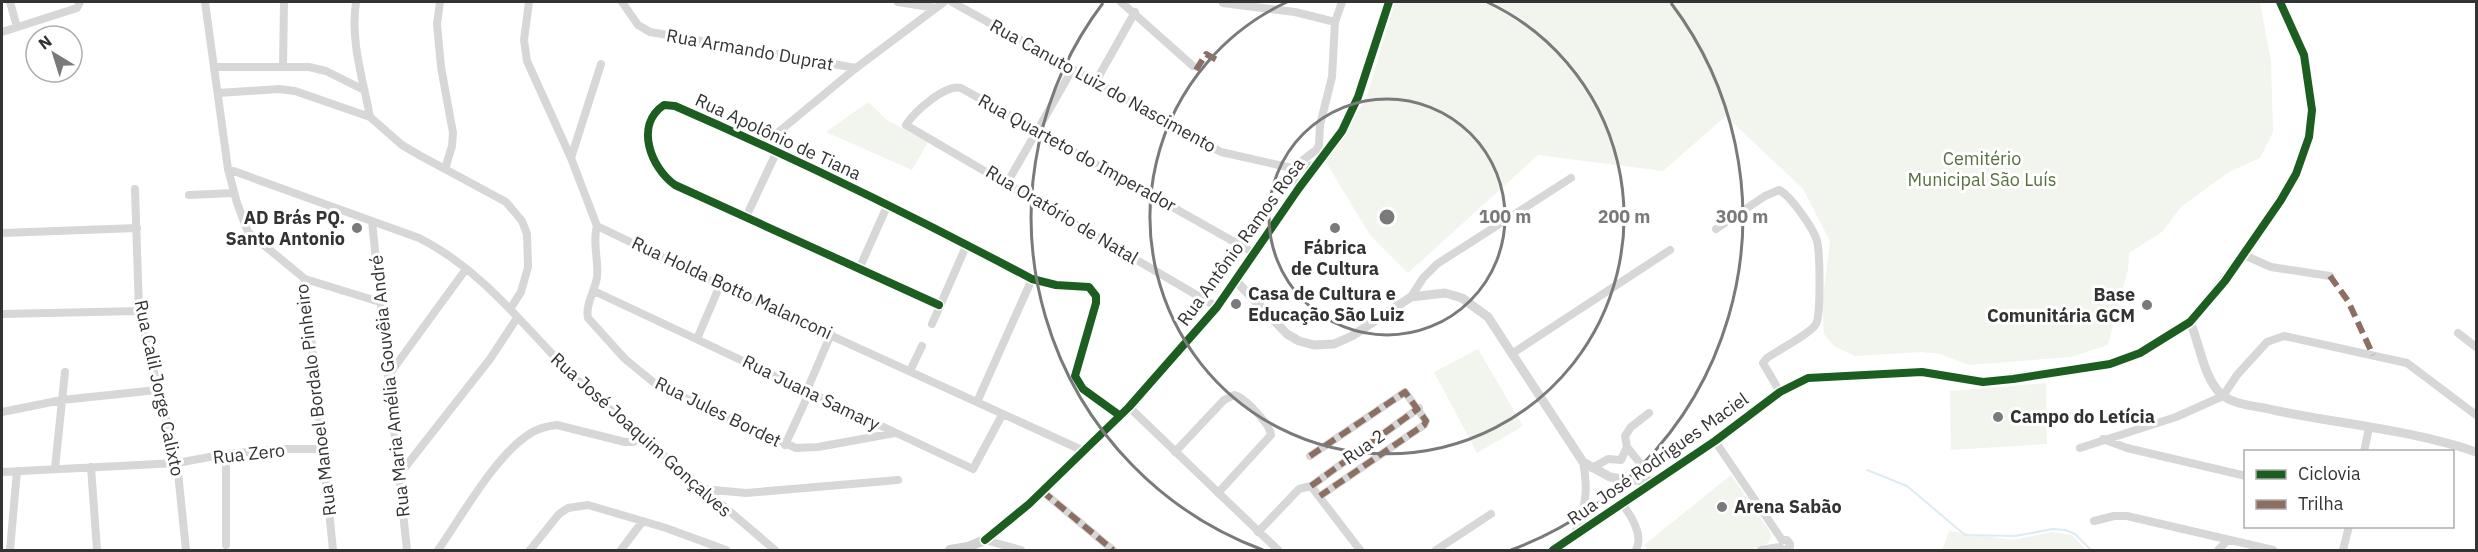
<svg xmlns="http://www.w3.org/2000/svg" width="2478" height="552" font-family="'IBM Plex Sans',sans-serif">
<rect width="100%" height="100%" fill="#fff"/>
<path fill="#f1f5ed" d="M1395 2H2260L2271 62 2273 132 2260 158 2229 172 2181 207 2162 232 2129 253 2128 270 2108 345 2071 357 1969 365 1940 354 1922 352 1855 356 1834 346 1824 334 1822 305 1830 241 1803 189 1726 116 1663 171 1538 155 1408 273 1370 235 1326 162 1366 99Z
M868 102 887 120 928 142 912 170 826 132Z
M1478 349 1523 426 1477 453 1434 372Z
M2046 383 2047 444 1951 450 1950 391Z
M1731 475 1770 532 1771 537 1768 543 1751 550H1647L1644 545Z
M1949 531 2013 540 2052 532 2072 535 2086 550H1942Z"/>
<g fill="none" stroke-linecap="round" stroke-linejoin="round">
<path stroke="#ddebf3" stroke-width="2" d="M1867 470 1907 486 1965 535 2015 536 2053 529 2065 530 2075 534 2091 550"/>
<path stroke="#d7d7d7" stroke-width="8" d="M10 2 17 27
M205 2 228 169 237 203 248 232 305 279 333 550
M356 2C350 41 363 79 370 117
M440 2 437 24 441 67 453 133 452 146 445 169
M529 2 524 40 527 61 571 158 597 226 720 285 1084 451
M622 2 638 25 650 32 856 68
M898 2 936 8
M952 2 1221 152 1292 168 1316 165
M1121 2 1193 66
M1223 3 1295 12 1335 22
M2 32 77 8 80 2
M283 66 284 2
M214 67H309L326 71 364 90
M1095 83 1135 12
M218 93 279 89 295 91 370 117 402 145 419 155 506 202 522 221 527 234 528 267 521 292 510 309
M764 144 856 68 944 2
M571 158 601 64
M1292 168 1299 188
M1293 168 1316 150 1319 145 1320 125 1332 77 1335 22 1342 2
M228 169 419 238C487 272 531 336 585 388L775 550
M1007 183 1072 70
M135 189 139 311 177 463 186 550
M189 195 233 193
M746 217 777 151
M372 222 407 550
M597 226C592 243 599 260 597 277 595 291 585 305 588 318L625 359 658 386 796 448 818 447 895 433
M1716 229 1765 196 1779 190C1790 195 1814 229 1817 241 1820 253 1821 314 1816 324 1810 334 1778 350 1767 358L1763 363 1780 392
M2 233 137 228
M2244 255 2271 267 2330 276
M859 269 888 204
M305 279 380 302
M594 291 973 469 1002 415
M1411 297 1423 278 1437 264 1571 178
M939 305 675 185C651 168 634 125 664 105L675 106C797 159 915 217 1032 279L1056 285 1089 287 1096 296V303L1075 376 1083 389 1119 415
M1217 307 906 125C914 112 945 84 961 88L1254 253
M2 314 139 311
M932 324 967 244
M2458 333 2476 347
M697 339 720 285
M1513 353 1670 250
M910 371 922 346
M388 376 466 269
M807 390 831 334
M977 402 1032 279
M1129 407 1278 550
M2 412 62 400 157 390
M2103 439 2127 448 2246 476
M1715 441 1782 540
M785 445 810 391
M2080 448 2176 417 2223 396 2237 375 2267 342 2284 336 2407 363 2476 415
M1175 452 1224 400 1234 395C1244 397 1270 424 1271 435L1218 493
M2364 452 2369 428
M226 454V545
M1310 456 1405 392 1426 421 1424 425 1320 496
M91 467 97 550
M1643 467 1627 447 1625 436 1631 427 1649 413
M55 468 65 372
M1592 468 1608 459 1621 460 1627 447
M2 472 177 463 226 454 280 449H322
M399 475 490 359 517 318
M1311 486 1419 408
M703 489 746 493 898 480
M1042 491 1113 550
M1622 504C1631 515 1644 536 1636 550
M2094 521 2114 516H2127L2273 550
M1258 532 1299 489 1311 486 1360 550
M1574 536C1585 508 1589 493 1583 462
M985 540 1021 550
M1782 540H1787L1790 544V547L1785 550
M10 550 17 471
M438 550C462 516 496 454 531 433 539 428 548 426 557 425L625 442H633L643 437
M530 550 559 514 568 508 588 505 666 528 726 550
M621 550 642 522
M1436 550 1491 514
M1553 550 1655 481
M1761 550 1780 547
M2218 550 2228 540
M2343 550 2349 526"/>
<path stroke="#d7d7d7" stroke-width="9" d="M1236 281 1287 334 1299 341 1314 345 1334 344 1352 336 1411 297 1445 293 1462 298 1488 317 1583 462 1610 477 1628 480 1655 481 1715 441 1780 392 1808 378 1922 372 1983 382 2110 364 2140 353 2190 322 2244 255 2296 174 2309 137 2312 110 2304 55 2280 2
M2190 322C2200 344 2203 377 2221 394 2233 405 2257 406 2273 410 2339 424 2413 430 2476 452"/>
<path stroke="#d0d0d0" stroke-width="10" d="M950 550 968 547 985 540 1029 504 1129 407 1217 307 1299 188 1342 131 1358 97 1389 2"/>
<path stroke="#8d6e63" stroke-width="6" stroke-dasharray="12 6" stroke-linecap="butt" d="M1196 70 1206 54 1217 60
M2330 276 2348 301 2373 355
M1310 456 1405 392 1426 421 1424 425 1320 496
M1311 486 1419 408
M1042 491 1113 550"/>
<defs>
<path id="cycleway" d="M939 305 675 185C651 168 634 125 664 105L675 106C797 159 915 217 1032 279L1056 285 1089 287 1096 296V303L1075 376 1083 389 1119 415
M985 540 1029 504 1129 407 1217 307 1299 188 1342 131 1358 97 1389 2
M1553 550 1715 441 1780 392 1808 378 1922 372 1983 382 2013 379 2110 364 2140 353 2190 322 2225 281 2281 200 2296 174 2309 137 2312 110 2304 55 2280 2"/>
</defs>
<use href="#cycleway" stroke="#fff" stroke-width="11"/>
<use href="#cycleway" stroke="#1b5e20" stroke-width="8"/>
</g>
<g fill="none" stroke="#7a7a7a" stroke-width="3">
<circle cx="1387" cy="217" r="118"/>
<path d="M1487 2A237 237 0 1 1 1287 2"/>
<path d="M1263 550A355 355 0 0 1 1103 3M1671 3A355 355 0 0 1 1511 550"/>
</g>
<g fill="#7a7a7a" stroke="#fff" stroke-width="2">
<circle cx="357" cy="228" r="6"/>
<circle cx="1335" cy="228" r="6"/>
<circle cx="1236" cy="304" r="6"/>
<circle cx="2147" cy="305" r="6"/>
<circle cx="1998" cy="417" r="6"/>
<circle cx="1722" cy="507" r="6"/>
</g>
<g text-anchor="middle" stroke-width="6" stroke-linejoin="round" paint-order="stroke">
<g font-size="18" fill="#333" stroke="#fff">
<text transform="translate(750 50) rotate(10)" y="6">Rua Armando Duprat</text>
<text transform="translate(1103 86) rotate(29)" y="6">Rua Canuto Luiz do Nascimento</text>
<text transform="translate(778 137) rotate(25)" y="6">Rua Apolônio de Tiana</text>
<text transform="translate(1077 153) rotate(29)" y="6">Rua Quarteto do Imperador</text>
<text transform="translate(1062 215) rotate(31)" y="6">Rua Oratório de Natal</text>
<text transform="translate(1241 242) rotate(-54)" y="6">Rua Antônio Ramos Rosa</text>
<text transform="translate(732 288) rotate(25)" y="6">Rua Holda Botto Malanconi</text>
<text transform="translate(390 386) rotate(-96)" y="6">Rua Maria Amélia Gouvêia André</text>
<text transform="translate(159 388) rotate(78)" y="6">Rua Calil Jorge Calixto</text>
<text transform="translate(811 393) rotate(26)" y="6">Rua Juana Samary</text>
<text transform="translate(316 400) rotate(-97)" y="6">Rua Manoel Bordalo Pinheiro</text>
<text transform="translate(718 412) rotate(26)" y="6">Rua Jules Bordet</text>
<text transform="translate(641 435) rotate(42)" y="6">Rua José Joaquim Gonçalves</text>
<text transform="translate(1364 447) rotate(-35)" y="6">Rua 2</text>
<text transform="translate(249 454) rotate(-6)" y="6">Rua Zero</text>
<text transform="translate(1658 459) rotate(-35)" y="6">Rua José Rodrigues Maciel</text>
</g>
<g font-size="18" fill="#56703f" stroke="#fff">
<text x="1982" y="165">Cemitério<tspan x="1982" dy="21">Municipal São Luís</tspan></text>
</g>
<g font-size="18" font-weight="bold" fill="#333" stroke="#fff" text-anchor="start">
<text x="345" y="224" text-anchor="end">AD Brás PQ.<tspan x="345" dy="21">Santo Antonio</tspan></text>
<text x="1335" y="254" text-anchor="middle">Fábrica<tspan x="1335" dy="21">de Cultura</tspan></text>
<text x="1248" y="300">Casa de Cultura e<tspan x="1248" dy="21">Educação São Luiz</tspan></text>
<text x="2135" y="301" text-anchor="end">Base<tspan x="2135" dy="21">Comunitária GCM</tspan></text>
<text x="2010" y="423">Campo do Letícia</text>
<text x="1734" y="513">Arena Sabão</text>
</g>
</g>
<circle cx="1387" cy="217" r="9" fill="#7a7a7a" stroke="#fff" stroke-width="3"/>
<g font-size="18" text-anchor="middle" font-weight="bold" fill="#7a7a7a" stroke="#fff" stroke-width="6" stroke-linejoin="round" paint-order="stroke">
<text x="1505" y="223">100 m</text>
<text x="1624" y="223">200 m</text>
<text x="1742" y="223">300 m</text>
</g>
<rect width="2478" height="552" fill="none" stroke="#333333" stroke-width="6"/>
<rect x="2244" y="450" width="210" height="78" fill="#ffffff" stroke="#adadad" stroke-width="1.5"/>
<rect x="2256" y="470" width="30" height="9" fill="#1b5e20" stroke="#adadad" stroke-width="1.5"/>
<text x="2298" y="480" font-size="18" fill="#333333">Ciclovia</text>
<rect x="2256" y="500" width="30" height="9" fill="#8d6e63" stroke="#adadad" stroke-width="1.5"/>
<text x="2298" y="510" font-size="18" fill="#333333">Trilha</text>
<g transform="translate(54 54) rotate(322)"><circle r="28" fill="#ffffff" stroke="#adadad" stroke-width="1.5"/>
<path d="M0-4.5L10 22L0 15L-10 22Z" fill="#7a7a7a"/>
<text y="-9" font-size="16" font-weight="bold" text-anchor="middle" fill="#333333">N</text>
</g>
</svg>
